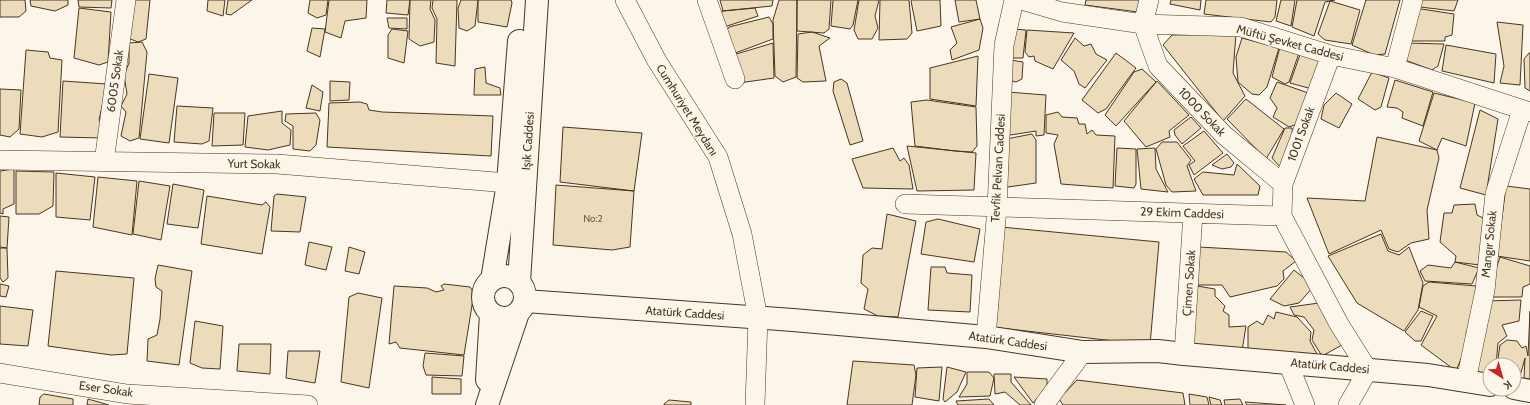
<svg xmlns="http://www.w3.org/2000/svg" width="1530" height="405" font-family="Cabin,sans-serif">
<rect width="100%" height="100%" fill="#fbf6e9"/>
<path fill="#ecdcbc" stroke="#4a3520" d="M0 0H25L26 11 19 17H0Z
M30 0H68V5L55 11 31 6Z
M78 0H112L111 8 79 7Z
M130 0H150L146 39 138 42 128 38Z
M208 0H225L223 16 207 11Z
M228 0H252L231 15 226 14Z
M310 0H328L326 15 317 18 308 13Z
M329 0H367L366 18 345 21 341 38 325 32Z
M387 0H410L408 15 386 13Z
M410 0H431L430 9 435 20 434 42 420 46 409 39Z
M433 0H457L455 66 436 63 437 19 432 8Z
M461 0H478L475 26 467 31 459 28 458 8Z
M478 0H511L512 3 507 27 478 22Z
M720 0H773L772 6 723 11Z
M779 0H797L796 77 783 82 775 76 773 20Z
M797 0H831L829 29 824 33 797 31Z
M833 0H858L853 25 850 29 831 26Z
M859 0H879L875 16 878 28 872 39H858L854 30Z
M880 0H909L912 33 907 39 879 40Z
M912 0H940L941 26 917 31 911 1Z
M955 0H976L980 19 959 22Z
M1086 0H1140L1138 12 1085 5Z
M1171 0H1201L1200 10 1170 4Z
M1206 0H1277L1275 17 1271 22 1204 14Z
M1281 0H1295L1291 26 1276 21Z
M1297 0H1335L1325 2 1314 36 1292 27Z
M1366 0H1400L1385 54 1374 55 1352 45Z
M1419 0H1458L1454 11 1420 7Z
M1330 1 1360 10 1351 44 1325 40 1318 34Z
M79 8 111 12 108 62 99 65 74 58Z
M755 8 758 16 724 27 721 15 722 11Z
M1415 8 1454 14 1452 35 1445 37V41H1408Z
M769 17 773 24V39L730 55 723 37 729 27Z
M387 18H407V29L389 28Z
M980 19 983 28 979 50 952 60 950 50 957 43 951 27Z
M1497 22 1523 25 1520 85 1500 83 1504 66Z
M312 28 325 29 320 57 307 51Z
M392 29 408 31 404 63 388 58V35Z
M1013 29 1026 30 1023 58H1010Z
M1027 30 1074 33 1053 69 1035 61 1034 56 1029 57 1025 52Z
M812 32 830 38 819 46 826 81 803 82 797 78 798 34Z
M1236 34 1233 73 1245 96 1223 121 1163 45 1172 35Z
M1075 38 1084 46 1091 44 1096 54 1107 60 1085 88 1079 84 1074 71 1061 60Z
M1242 38 1279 48 1267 87 1259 95 1252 94 1238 82 1236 57Z
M142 42 147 52 139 138 130 141 121 136 126 112 121 106 127 94 124 75 129 63V43Z
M773 43 774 78 739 83 733 55Z
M1406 43 1444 44 1438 66 1432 70 1405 60Z
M1446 45 1496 54 1494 83 1442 71Z
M1280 47 1299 53 1289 82 1285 84 1272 77Z
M26 50 48 52 50 58 62 60 58 132 42 137 20 134Z
M1301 52 1321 59 1312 89 1290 83Z
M1116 53 1136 68 1106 109 1098 113 1082 100Z
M1529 53H1530V91L1525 88 1524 59Z
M978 56 976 106 930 99V68Z
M1010 60 1023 62 1022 79 1016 82 1008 80Z
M485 67 486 83 500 88 501 95H474L475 69Z
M1142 69 1156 82 1116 126 1105 115 1134 72Z
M1372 72 1389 78 1381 107 1375 110 1358 99Z
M149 74 178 78 169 143 140 139Z
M841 79 847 83 863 141 850 145 833 91 834 82Z
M1395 80 1433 92 1423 126 1402 118 1403 112 1397 108 1387 107Z
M63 81 107 84 99 120 103 125 102 138 60 137Z
M330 81 350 82 349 100 330 101Z
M1157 81 1189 115 1169 131 1170 137 1146 147 1124 121Z
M1277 82 1311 94 1300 123 1289 127 1273 117 1277 108 1270 98Z
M312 85 323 92 320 111 306 108Z
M0 89 21 90 19 129 10 137 0 135Z
M1007 92 1046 95 1044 135 1036 136V131L1004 136Z
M1336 93 1352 104 1339 128 1321 119 1324 105Z
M1434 93 1475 103 1466 146 1442 138 1437 150 1419 141Z
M1246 99 1284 129 1266 159 1227 119Z
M927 100 976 107 977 146 972 152 955 151 915 146 911 102Z
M360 102 367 104 369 110 382 112 493 116 491 156 327 147 329 103Z
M177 106 213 108 209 141 202 144 174 142Z
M1480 110 1498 119 1486 195 1460 188Z
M282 111V123L291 130 290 145 268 150 245 147 248 116Z
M1058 112 1062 117 1077 118 1079 124H1085L1087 134 1092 130 1096 135 1115 136 1113 188 1061 184 1054 144 1058 135 1046 133V115Z
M214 113H245L243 145 212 146Z
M316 113 320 120 316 145 310 151 293 149V126L285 121 286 114Z
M1191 117 1201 128 1182 144 1175 135 1174 130Z
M563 127 642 133 634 191 560 182Z
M1285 128H1292L1293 142 1282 169 1272 158Z
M1204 131 1223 153 1194 175 1189 165 1195 161 1183 146Z
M1032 134 1036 140V183L1008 187 1000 158 1001 140Z
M1377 137 1437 150 1439 158 1427 210 1429 239 1411 243 1398 252 1389 249 1381 230 1329 254 1307 198 1365 201Z
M1162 142H1177L1191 160 1187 166 1196 191 1172 192 1166 185 1156 149Z
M907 146 976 153 974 190 917 191Z
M893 148 900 161 904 158 909 165 913 189 863 188 852 159Z
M1117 148 1136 149V184L1134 188 1115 186Z
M1155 148 1156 169 1168 192 1141 189 1137 149Z
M1227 154 1234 163 1231 167 1222 169 1212 165Z
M1237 164 1260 186 1258 195H1203L1194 179 1203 172 1234 175Z
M14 169V204L3 209V214L0 213V171Z
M16 171 54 172 53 206 39 214H16Z
M56 173 95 177 90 220 56 217Z
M98 177 137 181 132 235 93 227Z
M139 181 170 186 161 240 133 234Z
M173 184 204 190 198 228 167 224Z
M556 185 634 191 630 247 612 250 553 245Z
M1506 186 1530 189V261L1497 256Z
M277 194 306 197 300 232 271 231 274 196Z
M207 196 262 205 266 202 270 207 262 254 201 244Z
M1475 204 1477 215 1487 220 1480 265 1455 262 1456 256 1440 242 1444 213H1452L1454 205Z
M887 214 916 221 898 317 878 316 864 309 868 289 861 283 863 255 872 248 882 249Z
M0 216 9 217 7 248 0 247Z
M938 219 980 229 974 262 921 254 926 222Z
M1001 227 1159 242 1150 345 991 327Z
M1381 234 1388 251 1399 255 1409 247 1423 283 1418 310 1404 331 1357 303 1328 256Z
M309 242 332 247 326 270 305 265Z
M349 247 365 252 359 274 345 271Z
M1199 247 1286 252 1296 261 1283 271 1284 279 1277 286 1230 297 1222 285H1198L1193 275 1199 271 1195 265Z
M0 248H7L8 278 3 282 0 278Z
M1500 257 1530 266V284L1523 287 1522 297H1487Z
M1455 262 1479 268 1472 284 1425 281 1420 271 1428 265 1451 268Z
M158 265 192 271 179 365 147 361 148 339 157 335 160 319 162 291 156 287 155 279Z
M931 267H945L947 273 972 275 970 312 928 310Z
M1294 270 1314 286 1299 303 1284 306 1270 299Z
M56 271 134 278 127 354 111 355 48 346Z
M1429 282 1476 286 1472 324 1466 332 1468 342 1456 371 1421 345 1437 316 1419 307 1423 286Z
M0 284 9 286 6 297 0 296Z
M444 284 470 287 474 293 464 355 400 348 396 342 389 344 394 286 427 288 436 292 444 290 441 286Z
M1197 286 1215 289V296L1225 306 1223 311 1229 315V327L1246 326 1242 351 1196 348 1192 343Z
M358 293 382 298 369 388 341 382 349 297Z
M1521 300 1519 321 1502 325 1507 336 1498 343 1496 365H1490V375L1485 376 1472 369 1485 301Z
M1319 303 1342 345 1322 356 1312 340 1314 330 1304 317 1294 315 1290 307Z
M0 306 33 310 28 346 0 344Z
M1421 311 1433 316 1421 341H1415L1405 332Z
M1530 311V379L1524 378 1525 358 1520 376 1514 375V365H1497L1500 345 1507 340 1517 341 1522 348 1526 346 1528 356Z
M1276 312 1297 317 1311 332 1310 341 1317 354 1308 357 1248 350V327L1257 321 1263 325 1268 315 1274 319Z
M195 321 223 326 220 369 202 368 190 363Z
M239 344H271L270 374 237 371Z
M288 351H320L315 383 286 378Z
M425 353 464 356 462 376 426 375 423 366Z
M853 361 914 365 916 375 912 405H847Z
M942 367 939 401 915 397 917 368Z
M947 367 966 372 957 392 945 402 943 399Z
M967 372H989L994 378 990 396 959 397 967 384Z
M994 374H1011V382L1031 405H1020L1005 392 995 394Z
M432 377 461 379V394H432Z
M1014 377 1047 379V387L1033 403Z
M1077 380 1183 393 1185 405H1063L1059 399Z
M44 394 73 399V405H39L40 397Z
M1189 394 1207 397 1209 405H1190Z
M1209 397 1220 400 1222 405H1211Z
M88 399 109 405H87Z
M989 399 994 405H958L956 401Z
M1240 399 1243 405H1225L1224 400Z
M669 400 691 402V405H664V404Z
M1245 402 1286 405H1247Z"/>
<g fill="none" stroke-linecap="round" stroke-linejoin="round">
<defs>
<path id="minor" d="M625 0 657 61 718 157 742 234 758 318 755 405
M707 0 735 79
M1021 0 1062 12 1143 24 1241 27 1331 55 1395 68 1530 112
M1149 0 1143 24 1158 66 1224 135 1283 184
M1395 68 1413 0
M0 160 277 164 508 183
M104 162 126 0
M905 204 1282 216
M1282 216 1339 324 1368 370 1348 405
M1282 216 1283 184 1331 55
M986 337 997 208 1004 45 1014 0
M1184 354 1193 213
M1288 363 1305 405
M0 373 127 394 308 405
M1466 381 1485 290 1495 194 1522 110
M1044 405 1083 352"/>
<path id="tertiary" d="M525 301 793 320 986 337 1083 352 1158 351 1184 354 1428 375 1490 385
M1514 388 1530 391"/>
<path id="secondary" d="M483 297a21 21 0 1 1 42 0a21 21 0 1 1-42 0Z
M492 280 508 183 519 41
M519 282 537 0
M487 380 491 314
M487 405 518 313"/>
</defs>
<use href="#minor" stroke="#4a3520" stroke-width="20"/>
<use href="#tertiary" stroke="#4a3520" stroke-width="24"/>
<use href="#secondary" stroke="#4a3520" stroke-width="24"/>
<use href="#minor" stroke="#fbf6e9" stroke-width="19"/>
<use href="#tertiary" stroke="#fbf6e9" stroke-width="22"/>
<use href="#secondary" stroke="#fbf6e9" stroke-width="22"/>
</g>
<g text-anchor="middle" stroke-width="3" stroke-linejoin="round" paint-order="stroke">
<g font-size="10" fill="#725f47">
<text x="593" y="222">No:2</text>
</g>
<g font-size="12" fill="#4a3520" stroke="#fbf6e9">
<text transform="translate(1290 43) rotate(15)" y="4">Müftü Şevket Caddesi</text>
<text transform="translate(115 81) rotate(-82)" y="4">6005 Sokak</text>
<text transform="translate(687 110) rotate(58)" y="4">Cumhuriyet Meydanı</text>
<text transform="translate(1202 112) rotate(46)" y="4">1000 Sokak</text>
<text transform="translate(1301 134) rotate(-70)" y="4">1001 Sokak</text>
<text transform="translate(528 141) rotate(-86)" y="4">Işık Caddesi</text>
<text transform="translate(254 164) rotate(1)" y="4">Yurt Sokak</text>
<text transform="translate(998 168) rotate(-87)" y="4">Tevfik Pelvan Caddesi</text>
<text transform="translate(1182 213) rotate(2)" y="4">29 Ekim Caddesi</text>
<text transform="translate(1489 244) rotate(-84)" y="4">Mangır Sokak</text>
<text transform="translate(1189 283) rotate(-86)" y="4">Çimen Sokak</text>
<text transform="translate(685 313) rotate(4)" y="4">Atatürk Caddesi</text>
<text transform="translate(1008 341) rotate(8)" y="4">Atatürk Caddesi</text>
<text transform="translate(1330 366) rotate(5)" y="4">Atatürk Caddesi</text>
<text transform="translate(106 389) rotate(8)" y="4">Eser Sokak</text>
</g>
</g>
<g transform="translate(1502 377) rotate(143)"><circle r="19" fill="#fbf6e9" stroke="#b4a999"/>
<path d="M0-3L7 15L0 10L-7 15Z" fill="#c62828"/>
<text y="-6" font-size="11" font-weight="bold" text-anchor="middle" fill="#4a3520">K</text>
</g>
</svg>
